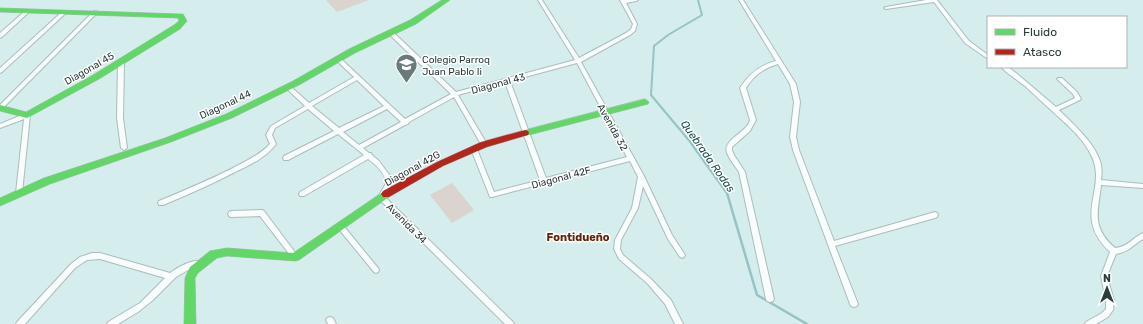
<svg xmlns="http://www.w3.org/2000/svg" width="1143" height="324" font-family="Rubik,sans-serif">
<rect width="100%" height="100%" fill="#d6eded"/>
<path fill="#dad3ce" d="M326 0H369L337 12Z
M452 183 474 210 452 223 430 195Z"/>
<g fill="none" stroke-linecap="round" stroke-linejoin="round">
<path stroke="#94c4c4" stroke-width="2" d="M692 144 651 95 654 46 668 35 702 15 698 0"/>
<path stroke="#94c4c4" stroke-width="2.5" d="M691 143 727 193 757 295 807 324"/>
<defs>
<path id="street" d="M538 0H542L579 58 626 33 631 29 633 24 620 0H638L636 1 626 3 637 24 635 31 630 35 581 62 644 176 672 235 685 255 684 257 682 258 680 257 668 239 643 186 638 208 621 240 620 249 623 255 651 279 671 300 683 324H675L665 304 647 283 619 259 614 249 615 240 632 208 638 177 630 161 492 197H490L471 149 472 147H476L477 149 494 192 540 180 505 82 458 95 487 144 486 146H482L454 97 409 122 408 124 405 125 363 148 369 153H371L372 155 379 161 390 176 391 185 385 197 513 322 514 324H505L379 199 378 197C380 193 383 189 385 185 388 175 375 164 368 159L304 196H300L299 194 300 192 364 155 338 134 288 160H284L283 158 284 156 334 131 308 109 275 128 272 135 276 144C266 158 248 166 233 173 210 185 187 195 163 205H159L158 203 159 201C183 191 207 181 231 169 244 162 260 155 270 144L266 135 271 126 305 106 286 88 285 87 286 86H290L309 103 354 77 336 60 335 59 336 58H340L405 119 451 94 389 34V32H393L456 92 575 60ZM577 63 627 157 546 178 510 81ZM357 80 384 106 339 128 312 106ZM387 109 401 122 359 145 343 132Z
M739 0H743L796 84 800 102 796 137 799 150 834 241 935 212 937 213 938 215 937 217 935 218 835 246 858 304 857 306 854 307 851 306 850 304 793 150 790 137 794 102 790 84 778 64C764 68 753 76 746 88L756 120 750 131 732 147V150L734 155 745 172 774 299 773 301 770 302 767 301 766 299 739 172C735 166 730 160 727 153 723 142 739 135 745 128 748 126 749 123 750 120L740 88C749 74 760 65 776 61Z
M926 0H937L969 41 988 55V59L965 43 934 2 886 9 884 8 886 7Z
M25 11H27L29 12 2 37 0 38V33Z
M63 11H65L67 12 2 72 0 73V68Z
M94 11H96L98 12 2 109 0 110V105Z
M121 60 124 62 123 118 127 148 124 150 121 148 117 118 118 62Z
M1001 67H1008L1016 73 1056 107 1075 98 1073 94 1057 79 1058 78H1062L1077 92 1081 99 1080 100 1059 110C1073 124 1094 142 1100 161 1102 167 1102 174 1101 180L1143 184V188L1101 185C1098 213 1091 227 1115 248 1128 247 1132 238 1143 233V239C1133 245 1129 252 1116 254L1107 276 1114 301 1113 310 1108 317 1096 324H1085L1086 322 1102 313 1106 309V301L1101 276 1110 252C1070 215 1110 188 1090 153 1081 136 1065 123 1051 110 1043 103 1034 94 1025 86 1017 80 1008 74 1001 67Z
M27 113 30 115 22 193 21 195H17L16 193 24 119 0 128V124Z
M262 210 264 211 297 255 298 257 297 259 295 260 293 259 260 216 231 217 229 216 228 214 229 212 231 211Z
M340 223 342 224 378 268 379 270 378 272 376 273 374 272 338 228 337 226 338 224Z
M92 253H100L170 273C178 267 192 259 202 261L203 263 202 265 190 269 176 277 153 300 138 312 118 324H107L108 322 140 303 165 278 100 259 87 260 75 268 25 324H16L17 322 71 264 80 257Z
M330 317 333 318 336 324H328L326 320 327 318Z"/>
<path id="fast" d="M442 0H450L416 24 355 53 299 85 232 118 171 142 50 184 0 206V198L44 178 165 138 226 114 293 81 349 49 410 20Z
M0 8 180 14H183L187 21 180 29 99 79 27 118 0 111V105L26 112 93 75 174 25 179 21 178 18 0 12Z
M645 99 649 102 648 104 525 136 521 133 525 130Z
M386 190 389 191 391 194 389 197 299 260 295 261 227 256 217 258 198 273 195 278 196 324H184L185 278 190 267 210 251 227 248 293 253Z"/>
<path id="jam" d="M525 130 528 131 529 133 528 135 487 147 443 166 389 197H383L381 194 383 191 437 162 481 142Z"/>
</defs>
<use href="#street" stroke="#abbcbc" stroke-width="2"/>
<use href="#fast" stroke="#abbcbc" stroke-width="1"/>
<use href="#jam" stroke="#abbcbc" stroke-width="1"/>
<use href="#street" fill="#f9fcfc" fill-rule="evenodd"/>
<use href="#fast" fill="#63d668" fill-rule="evenodd"/>
<use href="#jam" fill="#b3261e" fill-rule="evenodd"/>
</g>
<defs>
<symbol id="school-pin" viewBox="-11 -11 22 30"><path d="M0 17L-7.5 6A9.5 9.5 0 1 1 7.5 6Z" fill="#687a7a" stroke="#fff"/><path d="M0-5L7-2L0 1L-7-2ZM-4 1L0 2.5L4 1V4Q0 6-4 4Z" fill="#fff"/></symbol>
</defs>
<g fill-rule="evenodd">
<use href="#school-pin" x="394" y="52" width="25" height="34"/>
</g>
<g text-anchor="middle" stroke-width="3" stroke-linejoin="round" paint-order="stroke">
<g font-size="10" fill="#2c3c3c" stroke="#fff" text-anchor="start">
<text x="422" y="63">Colegio Parroq<tspan x="422" dy="12">Juan Pablo Ii</tspan></text>
</g>
<g font-size="10" fill="#2c3c3c" stroke="#fff">
<text transform="translate(89 68) rotate(-30)" y="4">Diagonal 45</text>
<text transform="translate(498 83) rotate(-15)" y="4">Diagonal 43</text>
<text transform="translate(225 104) rotate(-25)" y="4">Diagonal 44</text>
<text transform="translate(613 127) rotate(61)" y="4">Avenida 32</text>
<text transform="translate(412 168) rotate(-29)" y="4">Diagonal 42G</text>
<text transform="translate(561 177) rotate(-15)" y="4">Diagonal 42F</text>
<text transform="translate(407 223) rotate(45)" y="4">Avenida 34</text>
</g>
<g font-size="11" font-style="italic" fill="#194e4f" stroke="#fff">
<text transform="translate(708 156) rotate(55)" y="4">Quebrada Rodas</text>
</g>
<g font-size="11" font-weight="bold" fill="#62210b" stroke="#fff">
<text x="578" y="241">Fontidueño</text>
</g>
</g>
<rect x="987" y="16" width="140" height="52" fill="#ffffff" stroke="#abb1b1"/>
<rect x="995" y="29" width="20" height="6" fill="#63d668" stroke="#abb1b1"/>
<text x="1023" y="36" font-size="12" fill="#2c3c3c">Fluido</text>
<rect x="995" y="49" width="20" height="6" fill="#b3261e" stroke="#abb1b1"/>
<text x="1023" y="56" font-size="12" fill="#2c3c3c">Atasco</text>
<g transform="translate(1107 288)" stroke="#ffffff" stroke-width="3" paint-order="stroke">
<path d="M0-3L7 15L0 10L-7 15Z" fill="#2c3c3c"/>
<text y="-6" font-size="11" font-weight="bold" text-anchor="middle" fill="#2c3c3c">N</text>
</g>
</svg>
